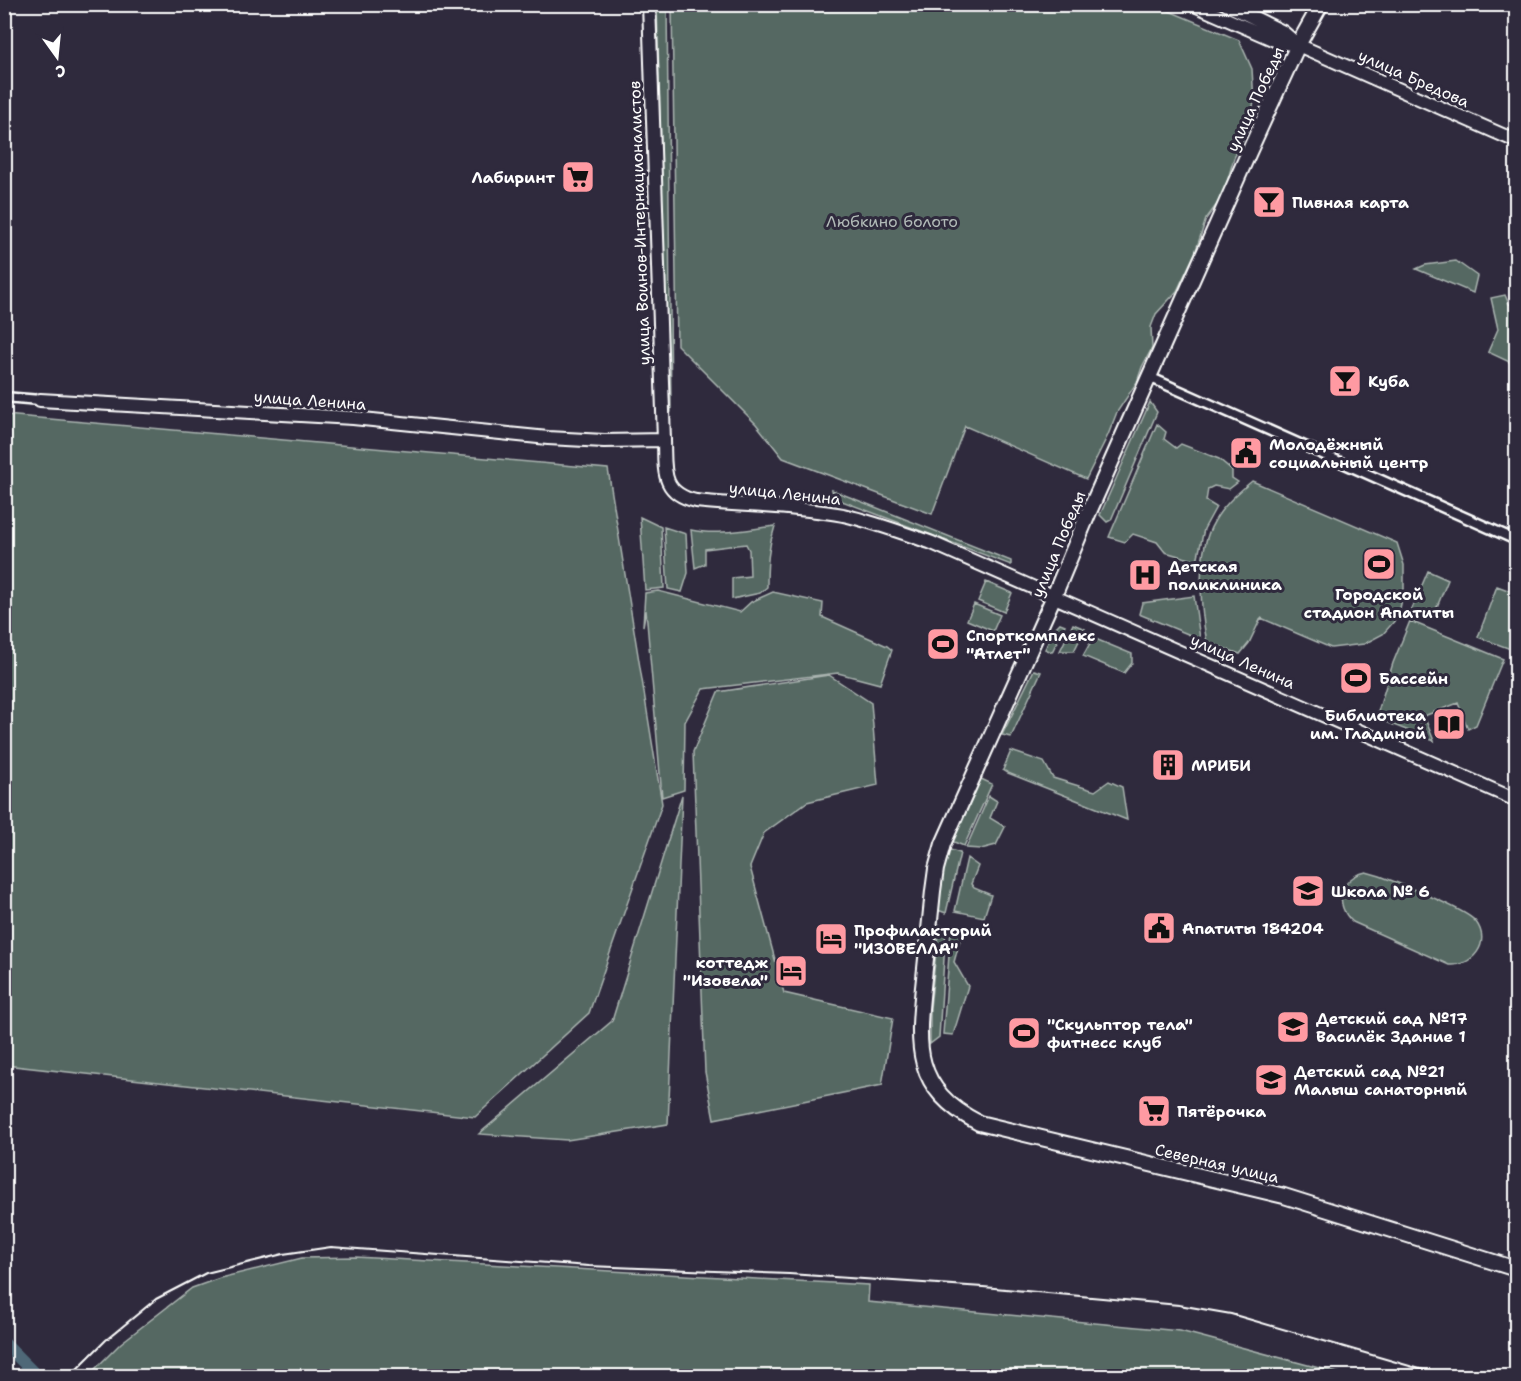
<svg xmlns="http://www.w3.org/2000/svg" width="1521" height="1381" font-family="'Shantell Sans',sans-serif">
<rect width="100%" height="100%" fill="#2f2a3d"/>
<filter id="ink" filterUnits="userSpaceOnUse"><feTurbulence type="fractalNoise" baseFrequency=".0167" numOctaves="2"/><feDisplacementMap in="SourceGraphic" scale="12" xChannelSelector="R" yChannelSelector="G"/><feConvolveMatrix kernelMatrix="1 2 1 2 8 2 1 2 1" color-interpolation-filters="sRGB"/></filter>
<g filter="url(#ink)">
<path fill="#546862" stroke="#aab4b0" stroke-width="1.5" d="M657 5H667L671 412 668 413Z
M672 5H1155L1239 40 1252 69 1254 102 1248 128 1234 158 1223 196 1206 219 1195 253 1177 291 1156 314 1151 327 1152 348 1142 367 1137 382 1117 412 1108 435 1086 479 965 426 932 514 783 458 756 424 677 345Z
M1456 261 1477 276 1473 293 1416 269 1425 265Z
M1505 295 1509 304 1516 305V365L1488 352 1498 329 1491 298Z
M1150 402 1157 412 1111 520 1107 522 1100 515Z
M5 415 608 469 662 804 589 1013 475 1117 5 1065Z
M1157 424 1166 432 1164 439 1176 448 1181 444 1219 459 1232 470V478L1238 482 1229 489 1214 486 1208 489 1206 501 1216 507 1204 529 1197 561 1165 552 1157 542 1133 534 1125 542 1109 537Z
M1252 481 1397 543 1404 565V591L1398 617 1383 634 1364 644 1331 648 1261 618 1249 643 1240 654 1207 642C1200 608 1196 552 1214 522 1223 505 1238 493 1252 481Z
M832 490 1011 561V565L834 498Z
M640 517 661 527 664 588 645 590Z
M775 526C768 547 767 565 767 587L760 593 732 599V578L750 576 749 550 746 544 705 549V564L695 568 691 530C718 536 748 529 775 526Z
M664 527 686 534 688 573 682 592 668 589Z
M1428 571 1448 580 1432 619 1411 611Z
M986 582 1012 593 1004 612 978 601Z
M1497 586 1516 593V651L1478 637Z
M658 591 740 612 751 602 773 592 823 603 822 617 887 646 892 650 880 684 838 673 703 689 685 722 684 790 662 797 646 610 643 626 645 593Z
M1194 596 1200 639 1139 614 1142 603Z
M974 604 1000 615 993 631 967 620Z
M1410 621 1503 659 1476 725 1468 729 1458 703 1424 716 1434 741 1376 718 1393 663Z
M1060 623 1065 625 1052 652 1045 649 1055 628Z
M1073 624 1085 629 1074 651H1060Z
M1093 638 1132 654V663L1124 673 1083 656Z
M1034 670 1041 672 1011 737 1002 735Z
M829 675 871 703 878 785 807 802 764 833 750 867 784 993 893 1018 882 1085 714 1119 705 1072 693 752 718 692Z
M1011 751 1044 762 1053 778 1095 791 1109 781 1122 787 1127 820 1008 773 1003 770Z
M977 777 992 784 964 846 949 840Z
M682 795 668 1124 567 1140 479 1134 612 1021Z
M989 796 997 801 990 818 1005 827 996 845 981 849 966 848Z
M947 849 960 853 946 913 935 909Z
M967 858 978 866 971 884 974 888 991 895 984 917 955 911Z
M1366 872 1380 876C1398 883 1468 910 1476 922 1492 943 1472 967 1449 965L1353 922C1333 905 1340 877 1366 872Z
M939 925 946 927 939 1037 930 1044V1008Z
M951 929 962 933 954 962 968 986 953 1035 943 1034Z
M355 1257 869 1285 868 1302 1180 1331 1349 1376H88L121 1343 192 1288 220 1278 302 1258Z"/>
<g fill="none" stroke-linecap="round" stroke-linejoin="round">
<path stroke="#4f6878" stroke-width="12" d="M4 1343 37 1376"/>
<defs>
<path id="street" d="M1149 377 1516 540
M4 397 40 400"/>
<path id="secondary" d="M649 4 664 440C665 469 660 493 696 501 745 506 795 506 843 515 874 522 903 533 932 543L1516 800
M1192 4 1279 42 1298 45 1516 141
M1226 4 1283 32 1297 44
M40 400 353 418 548 438 604 441 664 440"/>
<path id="primary" d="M1321 4 1298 45 1249 152 1089 512 1054 596 943 844 936 869 933 891C930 920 927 949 924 978 917 1044 911 1088 979 1123L1284 1196 1516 1269"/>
</defs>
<use href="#street" stroke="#fff" stroke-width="13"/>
<use href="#secondary" stroke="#fff" stroke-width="16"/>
<use href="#primary" stroke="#fff" stroke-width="18"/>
<use href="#street" stroke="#2f2a3d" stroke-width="8"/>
<use href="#secondary" stroke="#2f2a3d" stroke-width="12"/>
<use href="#primary" stroke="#2f2a3d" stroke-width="14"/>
<path stroke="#fff" stroke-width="2" d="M70 1376 106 1340 156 1299 206 1273 283 1254 331 1247 589 1266 789 1274 983 1287 1179 1305 1231 1314 1444 1376"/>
</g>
</g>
<defs>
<symbol id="supermarket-square" viewBox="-11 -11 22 22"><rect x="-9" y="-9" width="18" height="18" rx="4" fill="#ff9aa2" stroke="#2f2a3d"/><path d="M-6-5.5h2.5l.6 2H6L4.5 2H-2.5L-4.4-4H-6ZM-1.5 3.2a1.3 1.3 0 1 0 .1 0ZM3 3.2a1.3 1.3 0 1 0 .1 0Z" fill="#111"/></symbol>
<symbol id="bar-square" viewBox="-11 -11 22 22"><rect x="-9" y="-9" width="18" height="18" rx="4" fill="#ff9aa2" stroke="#2f2a3d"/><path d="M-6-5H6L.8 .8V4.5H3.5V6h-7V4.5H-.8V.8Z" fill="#111"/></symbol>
<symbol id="civic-square" viewBox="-11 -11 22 22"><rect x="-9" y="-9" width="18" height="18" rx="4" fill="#ff9aa2" stroke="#2f2a3d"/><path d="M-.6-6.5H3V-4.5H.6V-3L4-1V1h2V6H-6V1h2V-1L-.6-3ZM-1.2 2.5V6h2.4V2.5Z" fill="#111"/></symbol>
<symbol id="stadium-square" viewBox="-11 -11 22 22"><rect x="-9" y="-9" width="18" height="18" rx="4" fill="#ff9aa2" stroke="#2f2a3d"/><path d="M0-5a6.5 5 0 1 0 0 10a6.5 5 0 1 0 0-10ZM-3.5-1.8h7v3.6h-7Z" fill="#111"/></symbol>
<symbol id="hospital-square" viewBox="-11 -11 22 22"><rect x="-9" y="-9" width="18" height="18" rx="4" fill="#ff9aa2" stroke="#2f2a3d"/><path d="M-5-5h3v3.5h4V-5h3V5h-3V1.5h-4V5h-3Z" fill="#111"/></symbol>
<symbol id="library-square" viewBox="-11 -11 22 22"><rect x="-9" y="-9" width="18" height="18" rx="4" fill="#ff9aa2" stroke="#2f2a3d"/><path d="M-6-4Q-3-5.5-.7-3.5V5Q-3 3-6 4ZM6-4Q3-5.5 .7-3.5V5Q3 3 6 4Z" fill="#111"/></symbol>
<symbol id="building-square" viewBox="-11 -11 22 22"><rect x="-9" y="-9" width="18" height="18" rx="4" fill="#ff9aa2" stroke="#2f2a3d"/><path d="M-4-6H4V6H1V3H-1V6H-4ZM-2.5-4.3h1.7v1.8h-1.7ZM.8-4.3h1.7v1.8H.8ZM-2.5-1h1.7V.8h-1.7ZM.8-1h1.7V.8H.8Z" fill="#111"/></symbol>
<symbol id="school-square" viewBox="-11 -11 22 22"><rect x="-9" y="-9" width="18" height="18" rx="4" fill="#ff9aa2" stroke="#2f2a3d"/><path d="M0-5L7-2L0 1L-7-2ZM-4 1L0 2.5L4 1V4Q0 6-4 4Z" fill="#111"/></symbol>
<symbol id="hotel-square" viewBox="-11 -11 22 22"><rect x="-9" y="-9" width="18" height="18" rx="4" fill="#ff9aa2" stroke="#2f2a3d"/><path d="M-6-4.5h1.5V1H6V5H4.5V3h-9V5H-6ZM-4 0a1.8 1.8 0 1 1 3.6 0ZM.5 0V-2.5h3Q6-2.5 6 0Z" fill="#111"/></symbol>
</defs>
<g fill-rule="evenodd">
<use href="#supermarket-square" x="559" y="158" width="38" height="38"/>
<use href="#bar-square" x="1250" y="183" width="38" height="38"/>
<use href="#bar-square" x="1326" y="362" width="38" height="38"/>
<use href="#civic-square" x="1227" y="434" width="38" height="38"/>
<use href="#stadium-square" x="1360" y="545" width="38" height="38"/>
<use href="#hospital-square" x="1126" y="556" width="38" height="38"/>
<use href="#stadium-square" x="924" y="625" width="38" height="38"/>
<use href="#stadium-square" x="1337" y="659" width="38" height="38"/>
<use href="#library-square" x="1430" y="705" width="38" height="38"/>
<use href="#building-square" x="1149" y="746" width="38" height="38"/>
<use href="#school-square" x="1289" y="872" width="38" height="38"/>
<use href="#civic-square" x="1140" y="909" width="38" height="38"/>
<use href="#hotel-square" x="812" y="920" width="38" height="38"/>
<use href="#hotel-square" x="772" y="952" width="38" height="38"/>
<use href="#school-square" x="1274" y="1008" width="38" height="38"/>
<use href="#stadium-square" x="1005" y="1014" width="38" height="38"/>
<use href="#school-square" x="1252" y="1061" width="38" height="38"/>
<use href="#supermarket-square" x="1135" y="1092" width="38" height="38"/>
</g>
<g text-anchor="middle" stroke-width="6" stroke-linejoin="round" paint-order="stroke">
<g font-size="16" fill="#fff" stroke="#2f2a3d">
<text transform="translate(1414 78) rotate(24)" y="6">улица Бредова</text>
<text transform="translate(1255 99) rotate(-65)" y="6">улица Победы</text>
<text transform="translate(639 223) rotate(-92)" y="6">улица Воинов-Интернационалистов</text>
<text transform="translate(310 400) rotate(4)" y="6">улица Ленина</text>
<text transform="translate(785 493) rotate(6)" y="6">улица Ленина</text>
<text transform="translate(1058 544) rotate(-67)" y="6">улица Победы</text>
<text transform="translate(1243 661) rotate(24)" y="6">улица Ленина</text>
<text transform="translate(1217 1163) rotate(13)" y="6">Северная улица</text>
</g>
<g font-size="16" font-weight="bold" fill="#fff" stroke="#2f2a3d" text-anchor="start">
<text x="555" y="183" text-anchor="end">Лабиринт</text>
<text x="1292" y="208">Пивная карта</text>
<text x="1368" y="387">Куба</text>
<text x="1269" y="450">Молодёжный<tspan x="1269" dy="18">социальный центр</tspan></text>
<text x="1168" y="572">Детская<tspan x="1168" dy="18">поликлиника</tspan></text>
<text x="1379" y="600" text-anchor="middle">Городской<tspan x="1379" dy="18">стадион Апатиты</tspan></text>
<text x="966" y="641">Спорткомплекс<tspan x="966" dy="18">"Атлет"</tspan></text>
<text x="1379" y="684">Бассейн</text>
<text x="1426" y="721" text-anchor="end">Библиотека<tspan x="1426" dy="18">им. Гладиной</tspan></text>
<text x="1191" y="771">МРИБИ</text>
<text x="1331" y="897">Школа № 6</text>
<text x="1182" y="934">Апатиты 184204</text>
<text x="854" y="936">Профилакторий<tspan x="854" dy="18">"ИЗОВЕЛЛА"</tspan></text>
<text x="768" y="968" text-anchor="end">коттедж<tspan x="768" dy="18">"Изовела"</tspan></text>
<text x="1316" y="1024">Детский сад №17<tspan x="1316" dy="18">Василёк Здание 1</tspan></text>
<text x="1047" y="1030">"Скульптор тела"<tspan x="1047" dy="18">фитнесс клуб</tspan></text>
<text x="1294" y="1077">Детский сад №21<tspan x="1294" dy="18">Малыш санаторный</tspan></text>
<text x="1177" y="1117">Пятёрочка</text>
</g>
<g font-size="16" fill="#b2bbb8" stroke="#2f2a3d">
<text x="892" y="227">Любкино болото</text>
</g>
</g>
<rect width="1521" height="1381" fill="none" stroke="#2f2a3d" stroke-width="24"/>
<rect x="12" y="12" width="1497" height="1357" fill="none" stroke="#fff" stroke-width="2" filter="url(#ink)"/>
<g transform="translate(57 57) rotate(165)" stroke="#2f2a3d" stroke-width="4.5" paint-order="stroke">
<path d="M0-4.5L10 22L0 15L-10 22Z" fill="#ffffff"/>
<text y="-9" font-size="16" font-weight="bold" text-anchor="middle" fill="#ffffff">С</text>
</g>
</svg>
